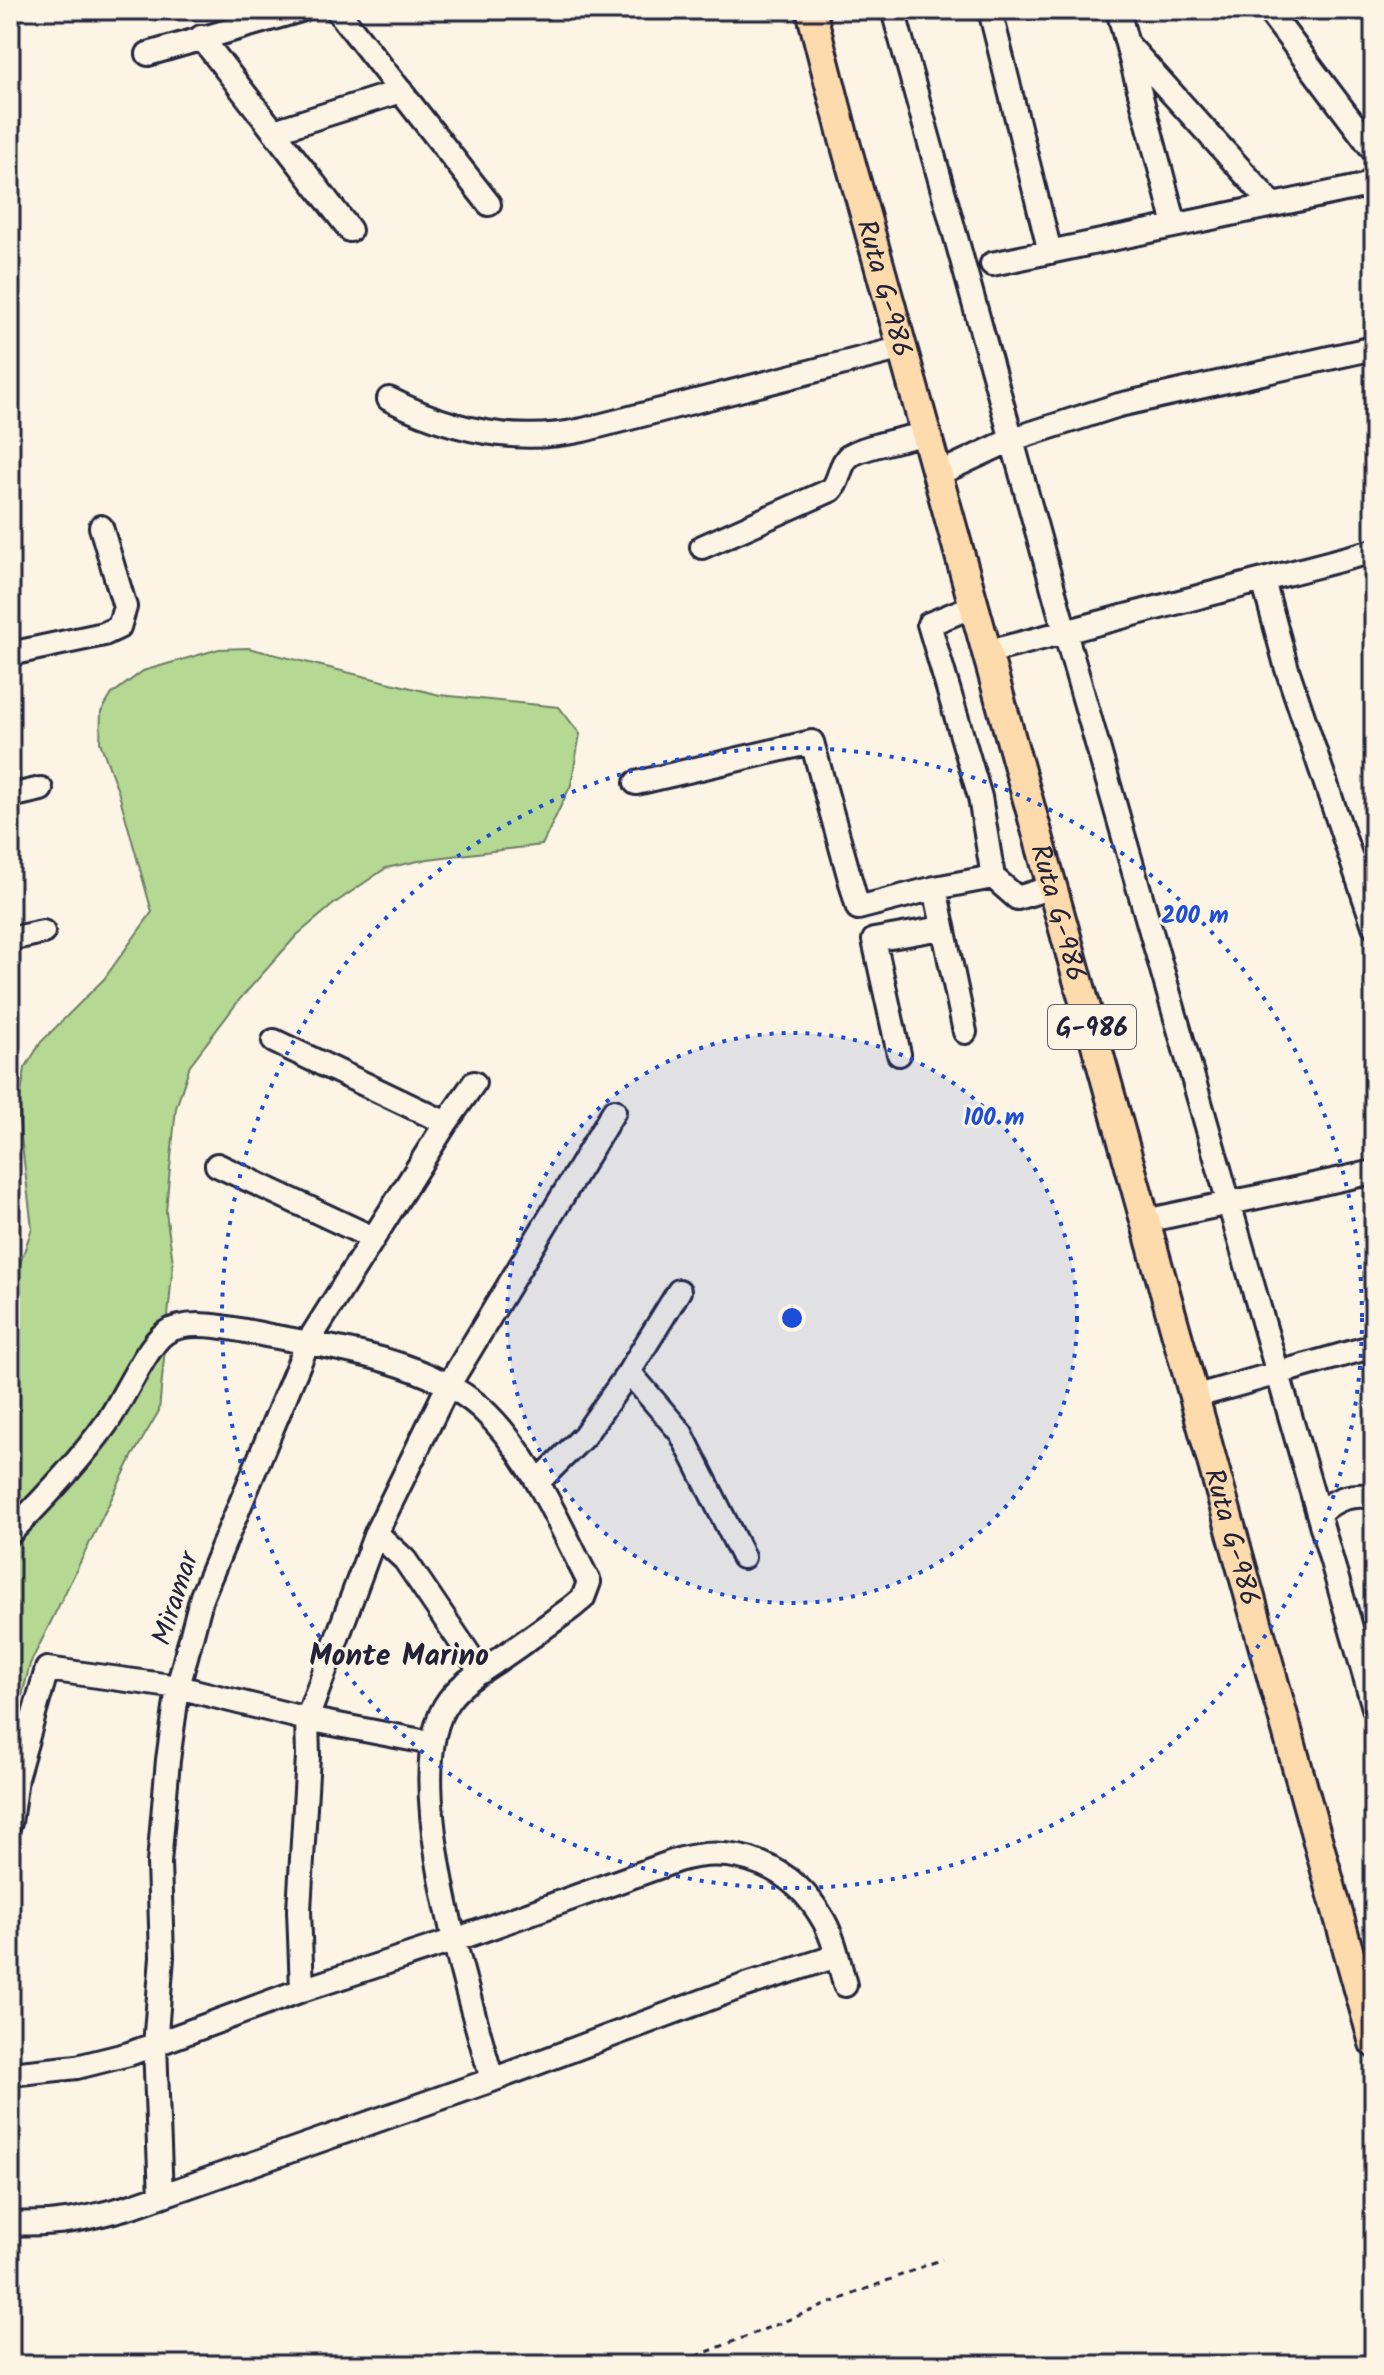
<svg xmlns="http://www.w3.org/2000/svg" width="1384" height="2375" font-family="Kalam,sans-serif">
<rect width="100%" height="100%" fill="#fcf5e5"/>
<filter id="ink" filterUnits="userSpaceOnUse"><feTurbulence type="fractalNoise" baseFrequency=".0125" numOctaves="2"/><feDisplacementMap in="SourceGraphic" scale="16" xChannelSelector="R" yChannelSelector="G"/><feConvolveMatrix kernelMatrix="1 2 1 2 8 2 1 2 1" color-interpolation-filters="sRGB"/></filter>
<g filter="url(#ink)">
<path fill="#b5d892" stroke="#6c7d66" stroke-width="2" d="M248 648 440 695 559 707 580 734 571 785 542 845 428 859 386 868 335 903 297 935 240 999 190 1065 176 1108 168 1188 166 1212 173 1263 159 1411 132 1457 30 1664 14 1728 15 1750 10 1749V1294L32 1228 18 1112 25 1068 41 1042 104 979 152 912 119 794 100 742 101 712 112 694 143 671 219 649Z"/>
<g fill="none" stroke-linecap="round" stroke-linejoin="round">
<defs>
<path id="minor" d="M337 10 489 204
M893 10 1065 632 1374 1708
M990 10 1050 252
M1118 10 1175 225
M1268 10 1374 151
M201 37 350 230
M1130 47 1273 205
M148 54 301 10
M274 131 401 91
M992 264 1364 186 1374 179
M389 399C450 430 515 445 583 430L903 348
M938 474 1013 439 1119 405 1374 348
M702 547 831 490C841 480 838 467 848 457 859 447 910 438 927 433
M1263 580 1287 669 1374 926
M976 605 929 624 980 797 993 877
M988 652 1374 551
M10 654 104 634 119 627 125 607 101 527
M636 783 812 742 858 908 935 888 993 877 1017 898 1053 887
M10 796 41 789
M935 888 965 1032
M10 939 43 932
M274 1041 446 1123
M899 1054 874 940 942 928
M217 1165 373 1238
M1145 1221 1374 1172
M629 1372 681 1433 743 1557
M1193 1397 1374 1346
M538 1482 584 1436 629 1372 679 1291
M1320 1513C1336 1498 1352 1493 1374 1497
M10 1533C44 1499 78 1463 106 1424 122 1402 146 1346 165 1333 191 1316 242 1331 271 1336 338 1348 429 1362 481 1408 531 1454 558 1523 589 1582L583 1598 571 1608C548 1625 525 1642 501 1658 484 1670 462 1682 449 1700 396 1770 470 1998 492 2080
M376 1533 405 1560 481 1672
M10 1823 16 1778 47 1669 178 1687 307 1719 432 1743
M302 1990 299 1910 308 1756 307 1719 376 1533 448 1386 614 1111
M10 2074 77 2067 129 2054 302 1990 455 1940 678 1860C737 1843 794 1867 824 1921 835 1941 839 1964 845 1985
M161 2196 155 2046 162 1957 159 1863 168 1760 178 1687 202 1596 308 1342 446 1123 474 1083
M10 2223C56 2226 91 2218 135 2205L492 2080 743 1986 837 1956"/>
<g id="major">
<path id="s1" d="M811 10 844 139 1374 2043"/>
</g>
</defs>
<use href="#minor" stroke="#22223b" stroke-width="28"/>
<use href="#major" stroke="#22223b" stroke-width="34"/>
<path stroke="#22223b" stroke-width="3" stroke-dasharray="6 6" stroke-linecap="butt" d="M674 2365 942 2259"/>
<use href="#minor" stroke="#fcf5e5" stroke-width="22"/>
<use href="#major" stroke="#fedbac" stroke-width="28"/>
</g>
</g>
<circle cx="792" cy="1318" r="285" fill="#1d4ed8" fill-opacity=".12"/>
<g fill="none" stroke="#1d4ed8" stroke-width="4" stroke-dasharray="4 8">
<circle cx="792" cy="1318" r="285"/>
<circle cx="792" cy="1318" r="570"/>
</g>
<g text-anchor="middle" stroke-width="6" stroke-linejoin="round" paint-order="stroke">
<rect fill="#fcf5e5" stroke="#63616e" stroke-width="2" x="1048" y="1005" width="88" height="44" rx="6"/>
<g font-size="26" font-weight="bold" fill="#22223b">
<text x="1092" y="1036">G-986</text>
</g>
<g font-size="28" fill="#22223b" stroke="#fcf5e5">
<text dy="10" stroke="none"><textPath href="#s1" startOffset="288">Ruta G-986</textPath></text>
<text dy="10" stroke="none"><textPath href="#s1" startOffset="936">Ruta G-986</textPath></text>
<text dy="10" stroke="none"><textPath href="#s1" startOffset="1584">Ruta G-986</textPath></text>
<text transform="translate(174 1598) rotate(-72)" y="10">Miramar</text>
</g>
<g font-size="30" font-weight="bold" fill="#22223b" stroke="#fcf5e5">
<text x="399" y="1665">Monte Marino</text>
</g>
</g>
<circle cx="792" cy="1318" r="12" fill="#1d4ed8" stroke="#fcf5e5" stroke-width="4"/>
<g font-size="24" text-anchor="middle" font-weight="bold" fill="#1d4ed8" stroke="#fcf5e5" stroke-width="6" stroke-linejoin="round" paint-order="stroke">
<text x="1195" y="923">200 m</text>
<text x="994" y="1125">100 m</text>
</g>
<rect width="1384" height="2375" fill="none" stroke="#fcf5e5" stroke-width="40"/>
<rect x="20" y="20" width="1344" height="2335" fill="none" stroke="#22223b" stroke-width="3" filter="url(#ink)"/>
</svg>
